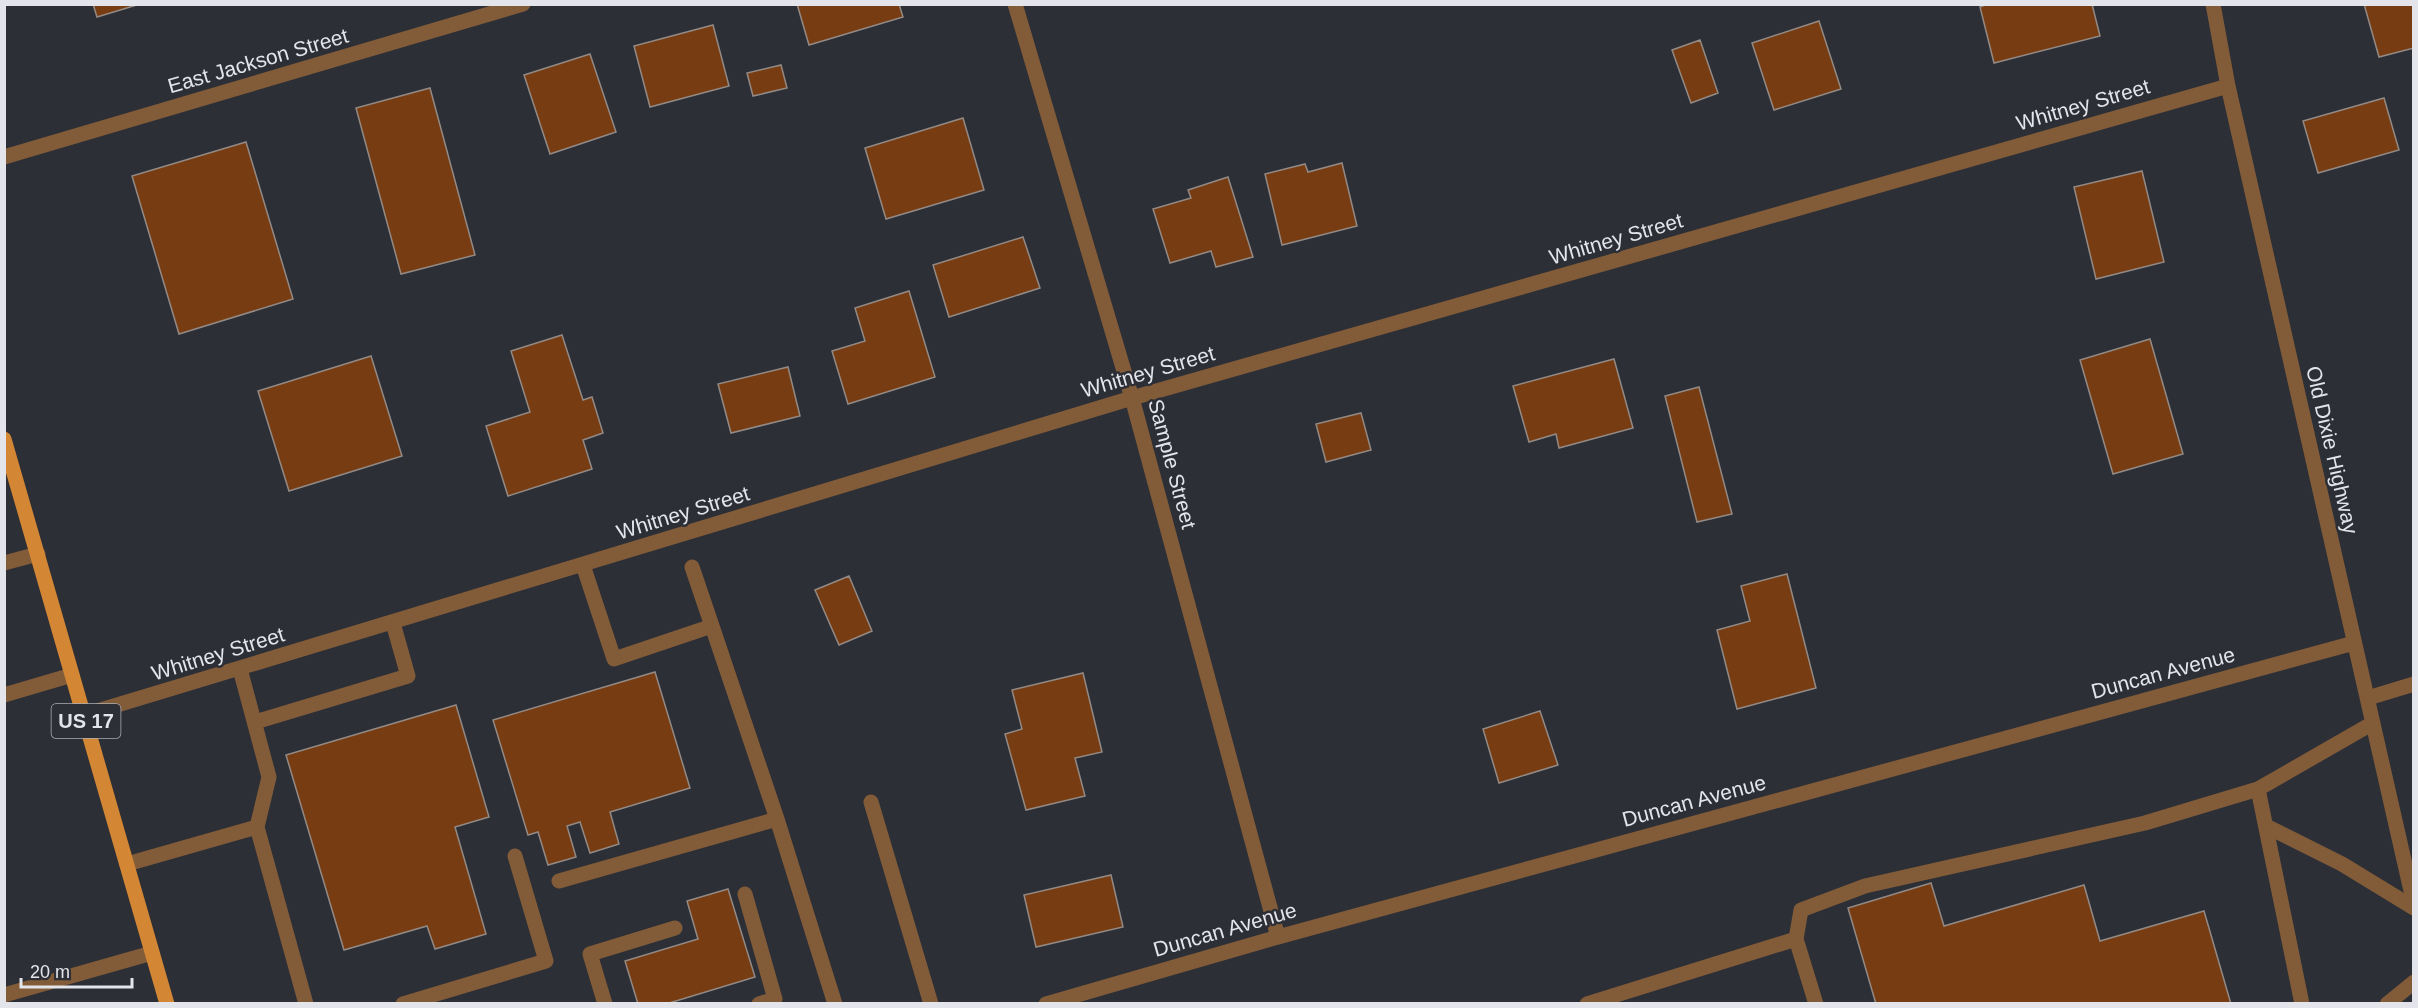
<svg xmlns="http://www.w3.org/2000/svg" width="2418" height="1008" font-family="Helvetica,sans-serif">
<rect width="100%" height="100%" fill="#2d2f36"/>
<path fill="#773c12" stroke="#938a85" stroke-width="1.5" d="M93 4H140L97 17Z
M797 4H899L903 17 809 45Z
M1988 4H2092L2100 36 1994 63 1980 7Z
M2364 4H2414V48L2379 57Z
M1819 21 1841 89 1774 110 1752 43Z
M713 25 729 86 650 107 634 46Z
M1700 40 1718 93 1691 103 1672 50Z
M590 54 616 132 550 154 524 75Z
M781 65 787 88 753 96 747 73Z
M430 88 475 255 401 274 356 108Z
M2384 98 2399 150 2318 173 2303 121Z
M963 118 984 190 886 219 865 148Z
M246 142 293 299 179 334 132 176Z
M1342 163 1357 226 1282 245 1265 174 1305 164 1308 172Z
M2142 171 2164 262 2096 279 2074 187Z
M1228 177 1253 257 1216 267 1211 251 1170 263 1153 209 1191 198 1188 190Z
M1023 237 1040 288 949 317 933 265Z
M909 291 935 377 848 404 832 351 865 341 855 308Z
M562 335 583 400 592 397 603 433 583 440 592 469 508 496 486 426 530 412 511 351Z
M2150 339 2183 454 2113 474 2080 360Z
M371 356 402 456 289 491 258 391Z
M1614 359 1633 428 1559 448 1556 434 1529 442 1513 386Z
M788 367 800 416 731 433 718 384Z
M1699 387 1732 514 1697 522 1665 396Z
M1361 413 1371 450 1326 462 1316 424Z
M1787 574 1816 688 1737 709 1717 630 1750 621 1741 586Z
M849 576 872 631 839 645 815 590Z
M655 672 690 788 610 812 619 844 590 853 580 822 567 826 576 857 548 865 538 832 528 835 493 720Z
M1083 673 1102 752 1075 758 1085 796 1026 810 1005 734 1022 729 1012 690Z
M456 705 489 817 455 827 486 934 435 949 427 926 344 950 286 755Z
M1540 711 1558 765 1499 783 1483 729Z
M1111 875 1123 927 1036 947 1024 895Z
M1931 883 1944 926 2084 885 2100 941 2204 911 2231 1004H1876L1848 908Z
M728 889 755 977 666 1004H638L625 961 698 939 687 901Z"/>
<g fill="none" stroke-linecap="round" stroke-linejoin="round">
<path stroke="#825c39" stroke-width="15" d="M1015 4 1132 398 1278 937
M2213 4 2228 86 2414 904
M4 157 523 4
M4 563 38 554
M583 565 614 659 712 626 692 567
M712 626 777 819 835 1004
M240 669 269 777 257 827 306 1004
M4 695 72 675
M2368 698 2414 684
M84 715 1132 398 2228 86
M255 722 408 676 393 623
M2258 789 2302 1004
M871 802 931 1004
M2268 827 2342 864 2414 908
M127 864 257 827
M559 881 777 819
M745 894 775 999 759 1004
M4 995 152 953
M403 1004 546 961 515 856
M605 1004 590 954 675 928
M1046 1004 1278 937 2354 643
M1587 1004 1796 939
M1816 1004 1796 939 1801 910 1865 886 2145 823 2258 789 2373 723
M2387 1004 2414 982"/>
<path stroke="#d38634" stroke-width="15" d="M4 439 167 1004"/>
</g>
<g text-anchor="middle" stroke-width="5" stroke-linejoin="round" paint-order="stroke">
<rect fill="#2d2f36" stroke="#adaeb4" stroke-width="1.5" x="51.5" y="704" width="69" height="34" rx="4.5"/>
<g font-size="20" font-weight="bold" fill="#e4e5ea">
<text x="86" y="728">US 17</text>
</g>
<g font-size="21" fill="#e4e5ea" stroke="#2d2f36">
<text transform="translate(258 61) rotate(-16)" y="7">East Jackson Street</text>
<text transform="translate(2083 105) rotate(-16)" y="7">Whitney Street</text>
<text transform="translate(1616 239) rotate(-16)" y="7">Whitney Street</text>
<text transform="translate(1148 372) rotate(-16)" y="7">Whitney Street</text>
<text transform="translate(2332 450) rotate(77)" y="7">Old Dixie Highway</text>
<text transform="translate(1172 464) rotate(75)" y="7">Sample Street</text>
<text transform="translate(683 513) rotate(-17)" y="7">Whitney Street</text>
<text transform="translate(218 654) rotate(-17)" y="7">Whitney Street</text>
<text transform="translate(2163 673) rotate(-15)" y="7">Duncan Avenue</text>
<text transform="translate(1694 801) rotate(-15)" y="7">Duncan Avenue</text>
<text transform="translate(1225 930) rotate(-16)" y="7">Duncan Avenue</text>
</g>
</g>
<rect width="2418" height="1008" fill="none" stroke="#e4e5ea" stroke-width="12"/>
<path d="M21 978v9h111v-9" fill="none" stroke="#e4e5ea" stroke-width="3"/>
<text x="30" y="978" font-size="18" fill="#e4e5ea" stroke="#2d2f36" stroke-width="4.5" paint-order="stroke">20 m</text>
</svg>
